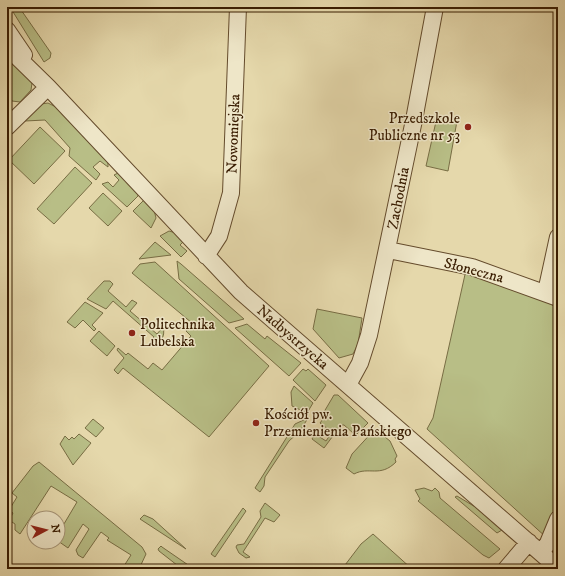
<svg xmlns="http://www.w3.org/2000/svg" width="565" height="576" font-family="'IM FELL DW Pica',serif">
<rect width="100%" height="100%" fill="#e5d8ab"/>
<filter id="stains"><feTurbulence type="fractalNoise" baseFrequency=".005" numOctaves="4"/><feColorMatrix values="0 0 0 0 .2 0 0 0 0 .09 0 0 0 0 .02 0 0 0 .5 -.17"/></filter>
<radialGradient id="worn" r=".72"><stop offset=".6" stop-color="#630" stop-opacity="0"/><stop offset="1" stop-color="#630" stop-opacity=".3"/></radialGradient>
<path fill="#b8be86" stroke="#786d44" d="M10 7H19L51 53 50 58 44 62Z
M7 57 32 83 31 90 20 102 12 101 7 92Z
M48 103 56 107 108 161V167L100 161 93 167 100 174 96 180 69 156 70 148 45 120 25 121 41 104Z
M437 117 457 121 448 171 426 166Z
M40 127 65 151 34 184 9 160Z
M75 167 92 183 54 224 37 209Z
M118 173 138 193V196L127 207 102 184 108 182 113 187 119 180 114 175Z
M103 193 122 211 108 226 89 208Z
M144 200 154 210 156 218 151 228 133 211Z
M169 231 176 233 184 241 180 245 187 251 181 257 160 236Z
M155 242 171 255 139 259Z
M177 261 181 264 244 319 229 323 179 279Z
M155 262 269 366 209 437 123 368 118 374 114 370 124 358 117 350 118 348 126 355 128 353 148 369 153 363 162 370 191 336 186 331 192 323 132 273 140 264Z
M466 270 558 304V548L427 429 433 418Z
M104 281H110L113 284 108 291 126 307 132 300 137 303 130 311 157 334 163 327C166 337 160 345 149 344L154 337 113 301 106 309 87 299Z
M85 302 103 313 92 325 96 329 94 331 83 320 75 328 67 322Z
M317 309 362 318 358 344 353 354 339 358 313 329Z
M247 324 265 339 267 336 301 363 289 376 235 328Z
M99 331 115 346 107 356 90 341Z
M303 369 306 371 308 369 326 385 315 401 293 380Z
M294 386 313 403 307 413 292 406 291 392Z
M334 395H338L368 423 357 434 353 433 344 425H341L324 448 312 439 315 434 326 441 332 432 320 423 323 419 321 417Z
M308 418 300 431 289 441 265 477 264 486 260 492 255 488 295 424Z
M93 419 104 428 96 437 85 428Z
M375 429 390 441 397 456 395 459 396 462C380 478 369 466 354 474L346 468 352 454Z
M79 434 91 443 73 465 60 444 65 436 69 440 72 437 74 439Z
M39 462 142 547 146 554 139 569H122L131 555 107 540 109 538 101 532 83 558 78 555 76 550 89 529 83 524 68 548 58 541V534L77 502 51 486 20 534 15 530V524L12 522 7 524 13 513 9 510 17 497 12 493 33 466Z
M424 488 432 491 435 488 439 492 440 498 500 549 489 558 483 555 418 501 420 499 415 490Z
M457 496 477 508 502 530 497 533 455 497Z
M265 503 280 515 274 522 265 518 243 552 250 557 246 558 239 553 236 547 237 545 244 544 261 517 260 511Z
M243 508 246 511 215 557 211 554Z
M144 515 153 519 186 549 140 519Z
M373 534 412 569H342L361 544Z
M161 546 162 547 194 569H182L159 551 158 549Z"/>
<g fill="none" stroke-linecap="round" stroke-linejoin="round">
<defs>
<path id="minor" d="M7 30 24 55
M7 47 48 87 241 292 558 568
M7 127 48 87
M388 250 472 267 558 298
M206 256 219 236 231 193 238 7
M546 292 558 237
M348 385 360 363 369 335 414 120 435 7
M541 553 548 543 558 519
M506 569 529 542"/>
</defs>
<use href="#minor" stroke="#644b2c" stroke-width="18"/>
<use href="#minor" stroke="#eee6c8" stroke-width="16"/>
</g>
<g fill="#8f2418" stroke="#eee6c8" stroke-width="1.5">
<circle cx="468" cy="127" r="4"/>
<circle cx="132" cy="333" r="4"/>
<circle cx="256" cy="423" r="4"/>
</g>
<g text-anchor="middle" stroke-width="3" stroke-linejoin="round" paint-order="stroke">
<g font-size="15" fill="#391c01" stroke="#eee6c8" text-anchor="start">
<text x="460" y="123" text-anchor="end">Przedszkole<tspan x="460" dy="17">Publiczne nr 53</tspan></text>
<text x="140" y="329">Politechnika<tspan x="140" dy="17">Lubelska</tspan></text>
<text x="264" y="419">Kościół pw.<tspan x="264" dy="17">Przemienienia Pańskiego</tspan></text>
</g>
<g font-size="15" fill="#391c01" stroke="#eee6c8">
<text transform="translate(233 134) rotate(-88)" y="5">Nowomiejska</text>
<text transform="translate(398 198) rotate(-79)" y="5">Zachodnia</text>
<text transform="translate(474 270) rotate(15)" y="5">Słoneczna</text>
<text transform="translate(293 337) rotate(41)" y="5">Nadbystrzycka</text>
</g>
</g>
<rect width="565" height="576" fill="none" stroke="#e5d8ab" stroke-width="24"/>
<rect x="8" y="8" width="549" height="560" fill="none" stroke="#391c01" stroke-width="2"/>
<rect x="12" y="12" width="541" height="552" fill="none" stroke="#391c01"/>
<g transform="translate(46 530) rotate(83)"><circle r="19" fill="#eee6c8" stroke="#a69578"/>
<path d="M0-3L7 15L0 10L-7 15Z" fill="#8f2418"/>
<text y="-6" font-size="11" font-weight="bold" text-anchor="middle" fill="#391c01">N</text>
</g>
<rect width="100%" height="100%" filter="url(#stains)"/>
<rect width="100%" height="100%" fill="url(#worn)"/>
</svg>
